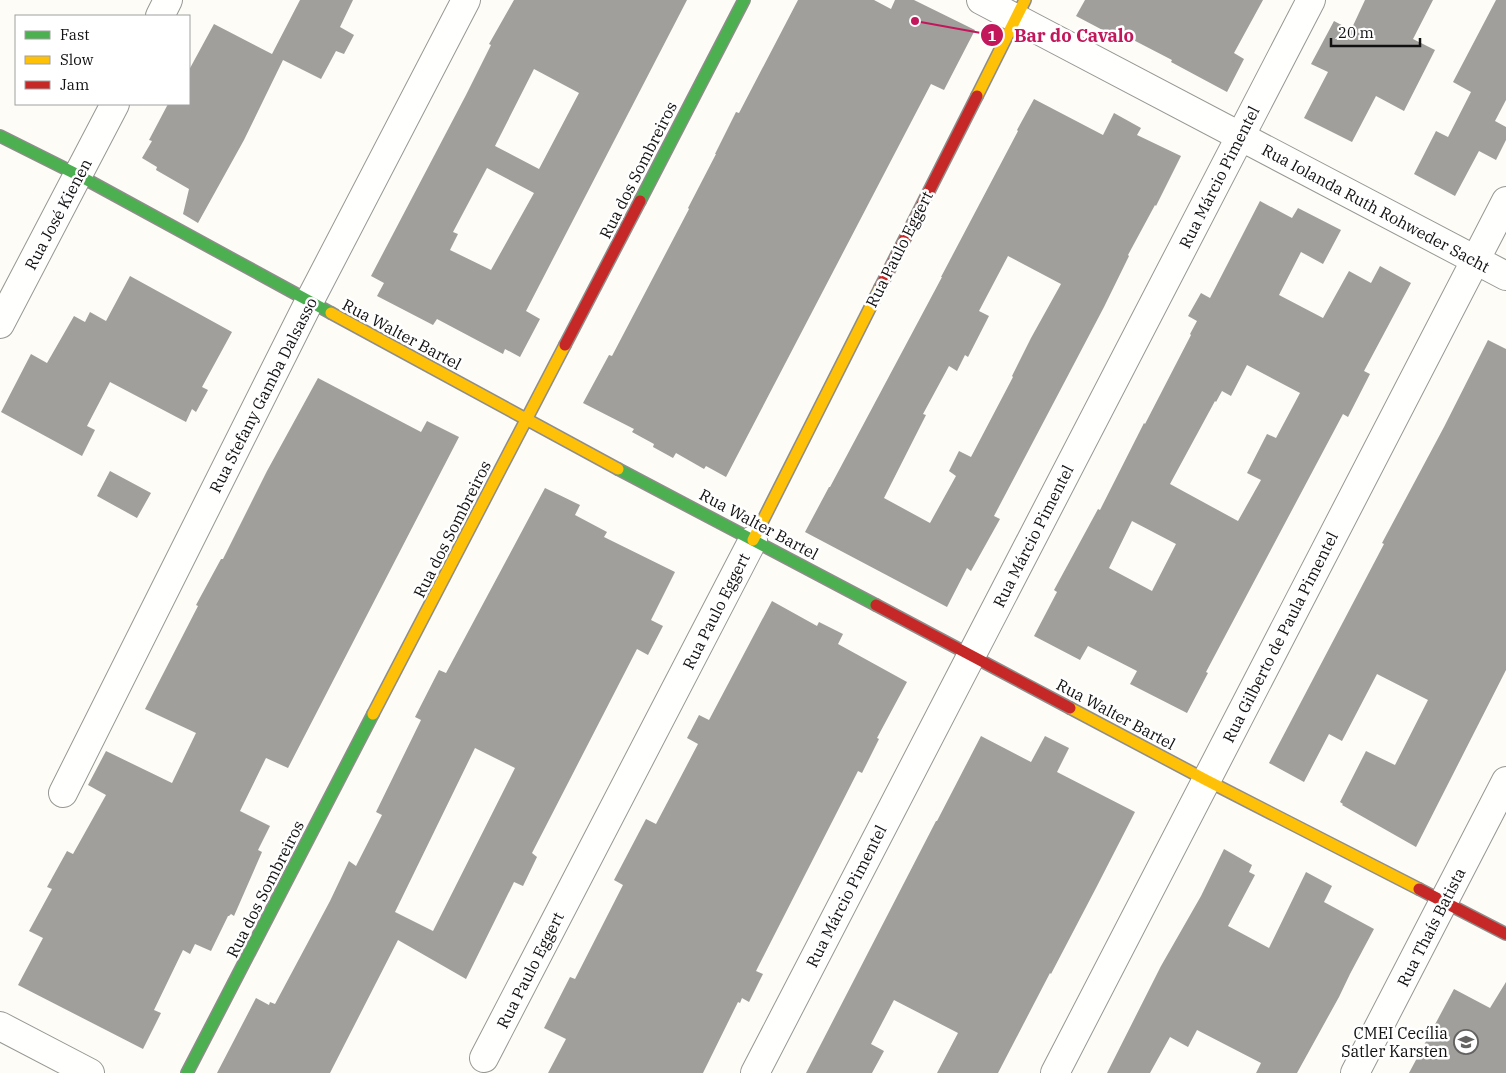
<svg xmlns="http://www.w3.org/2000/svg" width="1506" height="1073" font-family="'IBM Plex Serif',serif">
<rect width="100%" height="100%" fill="#fdfcf7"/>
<path fill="#a19f9c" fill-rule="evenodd" d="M300 0H353L340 27 354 35 344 54 336 51 321 79 283 60 244 140 198 223 183 214 189 189 156 170 157 167 142 158 152 141 149 140 168 104H189V70L214 24 272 54Z
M514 0H687L526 311 540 319 520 357 505 349 503 354 437 319 433 325 377 296 384 283 371 276 466 95 491 45 489 44ZM534 69 579 93 539 169 495 146ZM487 168 534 193 491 270 450 250 458 234 453 232Z
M798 0H874L891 9 895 0H914L975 30 944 90 931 84 726 477 706 466 704 469 676 453 673 458 653 447 654 444 632 432 634 429 583 403 609 355 612 356 689 209 688 208 716 154H715L736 112 739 113Z
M1085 0H1263L1234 53 1244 59 1227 92 1171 62 1172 60 1114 30 1112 35 1076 16Z
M1365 0H1433L1413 39 1435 50 1404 111 1376 96 1352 142 1304 118 1328 72 1311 64 1334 21 1351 30Z
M1496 0H1506V100L1495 121 1506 127V140L1496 160 1479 151 1455 196 1414 174 1436 131 1448 137 1471 92 1453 82Z
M1034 99 1103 135 1114 113 1141 128 1137 135 1181 156 1156 206 1155 205 1128 255 1129 256 1104 307 994 516 1000 519 971 571 967 568 947 607 805 532 829 487H830L942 277H941L1018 131 1017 130ZM1008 256 1061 284 1031 338 1012 376 1013 377 971 457 959 451 949 471 956 476 930 523 884 498 926 415 923 414 949 366 957 371 965 355 968 357 989 316 979 311Z
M1260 201 1292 218 1298 208 1341 230 1323 264 1301 252 1279 295 1323 318 1349 271 1371 283 1380 266 1411 283 1364 371 1370 374 1348 417 1343 414 1206 672 1208 673 1187 713 1130 684 1137 671 1088 646 1080 660 1034 636 1057 592 1054 590 1098 509 1100 510 1144 423 1145 424 1191 335 1190 334 1197 321 1188 316 1201 293 1210 298ZM1247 365 1300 393 1276 438 1267 434 1247 473 1261 480 1238 521 1170 484 1215 401 1216 402 1222 391 1231 396ZM1132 521 1176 544 1152 591 1109 568Z
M130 276 232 332 202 387 208 390 196 412 192 409 186 422 110 382 87 426 95 430 82 456 1 412 31 354 47 363 74 316 85 322 90 312 106 321Z
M1488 340 1506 349V670L1416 847 1342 805 1343 804 1340 802 1366 751 1395 765 1428 700 1377 674 1342 741 1329 734 1304 782 1269 763 1384 544 1382 543 1444 427Z
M318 378 421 432 427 421 459 437 288 768 266 758 240 811 270 826 258 850 262 852 234 916 231 914 229 916H228L211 951 195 944 190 954 183 950 154 1010 161 1013 143 1049 18 985 43 938 29 931 52 889 47 887 67 851 73 854 106 795 88 785 106 751 172 783 196 733 145 709 198 606 196 605 221 559H223L267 471Z
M110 471 151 493 137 518 97 496Z
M545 488 580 505 575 515 607 532 604 537 675 572 651 620 663 626 648 655 637 649 532 853 537 857 523 886 514 882 466 979 398 940 330 1073H217L256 998 269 1005 270 1002 275 1004 330 901 349 861 356 866 382 815 376 812 421 720 415 717 439 670 446 673ZM475 748 515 768 433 931 395 912Z
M772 601 817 626 819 622 843 634 838 644 907 682 877 738 879 739 862 773 858 771 756 971 763 974 749 1002 742 998 740 1003 738 1002 703 1073H548L566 1039 544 1028 570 977 575 979 623 885 614 880 646 819 656 824 698 744 687 738 699 715 709 720Z
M981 736 1031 762 1045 736 1069 748 1057 772 1135 812 1096 888 1051 974 1050 973 998 1073H937L958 1033 894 1000 871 1044 884 1051 872 1073H806L936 821H937Z
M1224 849 1252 865 1249 872 1255 875 1228 926 1269 948 1306 872 1332 886 1324 902 1374 929 1350 974 1339 997 1297 1073H1256L1261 1063 1197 1030 1188 1047 1170 1037 1150 1073H1107L1161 966 1201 896Z
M1506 982V1073H1409L1454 989 1490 1008Z"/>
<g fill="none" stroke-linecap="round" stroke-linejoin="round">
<defs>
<path id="street" d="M981 0 1506 276
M160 16 168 0
M0 324 115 104
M63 793 309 302 466 0
M0 1026 90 1073
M484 1058 753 540
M755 1073 1311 0
M1055 1073 1506 201
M1355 1073 1506 781"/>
<path id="fast" d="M0 136 78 175 331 313
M640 201 744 0
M618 469 876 605
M187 1073 373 714"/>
<path id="slow" d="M977 96 1025 0
M331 313 618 469
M753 540 880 288
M1070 708 1206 780 1419 889
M373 714 565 345"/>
<path id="jam" d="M880 288 977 96
M565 345 640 201
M876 605 1070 708
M1419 889 1506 934"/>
</defs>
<use href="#street" stroke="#979795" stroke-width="30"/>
<use href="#fast" stroke="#8e8d8b" stroke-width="14"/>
<use href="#slow" stroke="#8e8d8b" stroke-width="14"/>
<use href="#jam" stroke="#8e8d8b" stroke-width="14"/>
<use href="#street" stroke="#fffffe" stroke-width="28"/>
<use href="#fast" stroke="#4caf50" stroke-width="11"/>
<use href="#slow" stroke="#ffc107" stroke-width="11"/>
<use href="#jam" stroke="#c62828" stroke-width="11"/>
</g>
<defs>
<symbol id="school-ring" viewBox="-11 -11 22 22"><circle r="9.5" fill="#fff" stroke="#646362" stroke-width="1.5"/><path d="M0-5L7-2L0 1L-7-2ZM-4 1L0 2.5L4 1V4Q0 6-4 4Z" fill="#646362"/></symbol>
</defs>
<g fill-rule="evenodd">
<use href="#school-ring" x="1452" y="1028" width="28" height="28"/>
</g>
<g text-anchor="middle" stroke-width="5" stroke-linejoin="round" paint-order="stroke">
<g font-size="16" fill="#111" stroke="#fff">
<text transform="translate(638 170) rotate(-63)" y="6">Rua dos Sombreiros</text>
<text transform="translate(1219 177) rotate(-63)" y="6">Rua Márcio Pimentel</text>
<text transform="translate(1376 208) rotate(28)" y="6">Rua Iolanda Ruth Rohweder Sacht</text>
<text transform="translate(58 214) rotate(-62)" y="6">Rua José Kienen</text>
<text transform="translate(899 249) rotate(-63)" y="6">Rua Paulo Eggert</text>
<text transform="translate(402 334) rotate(28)" y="6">Rua Walter Bartel</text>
<text transform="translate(263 395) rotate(-63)" y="6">Rua Stefany Gamba Dalsasso</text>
<text transform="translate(759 524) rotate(28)" y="6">Rua Walter Bartel</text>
<text transform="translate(452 529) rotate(-63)" y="6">Rua dos Sombreiros</text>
<text transform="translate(1033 536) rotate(-63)" y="6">Rua Márcio Pimentel</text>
<text transform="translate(716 611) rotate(-63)" y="6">Rua Paulo Eggert</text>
<text transform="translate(1280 637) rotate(-63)" y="6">Rua Gilberto de Paula Pimentel</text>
<text transform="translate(1116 714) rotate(28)" y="6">Rua Walter Bartel</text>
<text transform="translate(265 889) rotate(-63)" y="6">Rua dos Sombreiros</text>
<text transform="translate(846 896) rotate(-63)" y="6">Rua Márcio Pimentel</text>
<text transform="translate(1431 927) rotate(-63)" y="6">Rua Thaís Batista</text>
<text transform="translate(530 970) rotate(-63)" y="6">Rua Paulo Eggert</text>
</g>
<g font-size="16" fill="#111" stroke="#fff" text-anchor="end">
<text x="1448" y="1039">CMEI Cecília<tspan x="1448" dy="18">Satler Karsten</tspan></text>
</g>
</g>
<path fill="none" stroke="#c2185b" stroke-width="2" d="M915 21L992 35"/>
<g fill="#c2185b" stroke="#fff" stroke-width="2">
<circle cx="915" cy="21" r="5"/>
<circle cx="992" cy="35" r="12"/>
</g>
<g font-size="15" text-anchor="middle" font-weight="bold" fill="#fff">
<text x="992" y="41">1</text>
</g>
<g font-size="18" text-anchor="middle" font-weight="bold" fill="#c2185b" stroke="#fff" stroke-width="5" stroke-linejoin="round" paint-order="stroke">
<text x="1074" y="42">Bar do Cavalo</text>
</g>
<rect x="15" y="15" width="175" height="90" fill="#ffffff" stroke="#a0a0a0"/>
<rect x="25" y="31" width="25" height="8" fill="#4caf50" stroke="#a0a0a0"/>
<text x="60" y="40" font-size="15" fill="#111111">Fast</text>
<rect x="25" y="56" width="25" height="8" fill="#ffc107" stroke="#a0a0a0"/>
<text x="60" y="65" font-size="15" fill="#111111">Slow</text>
<rect x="25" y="81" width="25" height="8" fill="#c62828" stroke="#a0a0a0"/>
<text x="60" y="90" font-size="15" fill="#111111">Jam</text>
<path d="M1331 38v8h89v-8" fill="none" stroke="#111111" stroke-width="2.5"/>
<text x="1338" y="38" font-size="15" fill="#111111" stroke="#ffffff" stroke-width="4" paint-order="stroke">20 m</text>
</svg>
